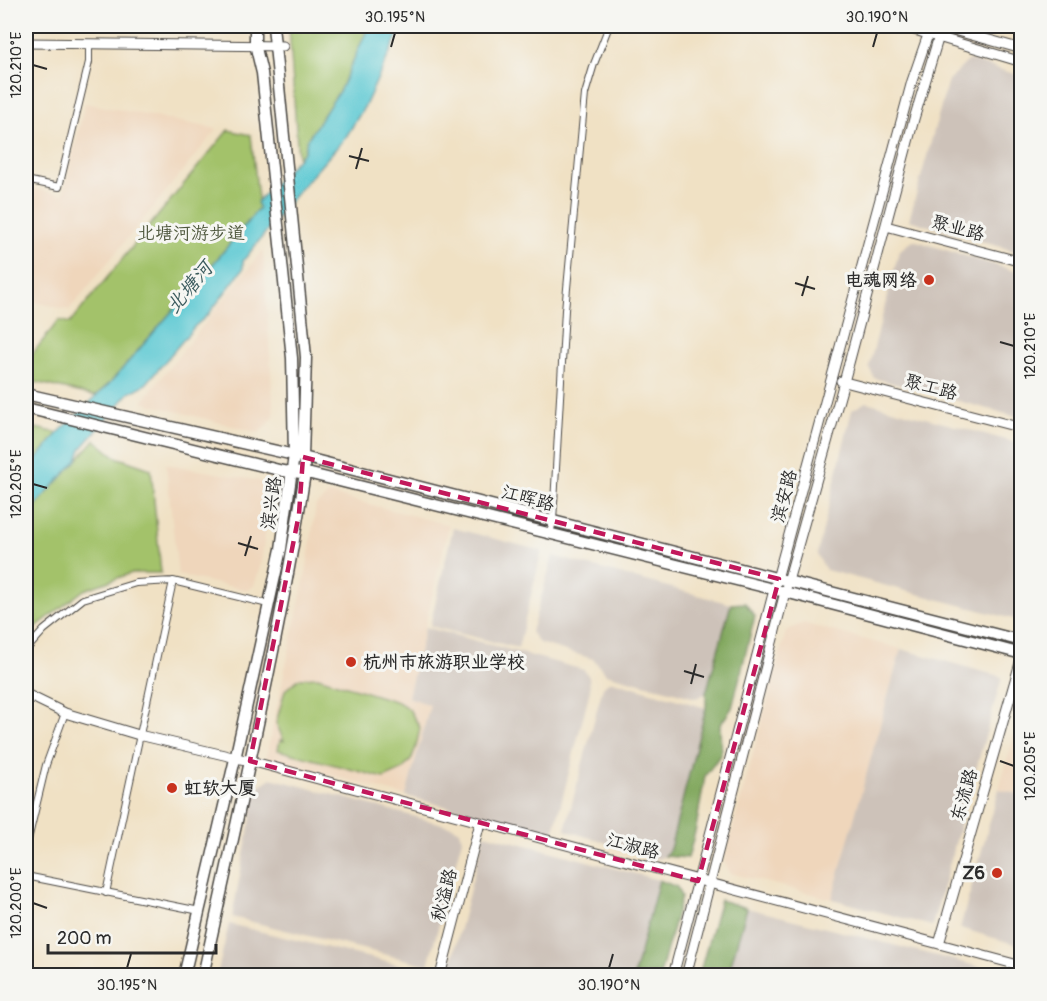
<svg xmlns="http://www.w3.org/2000/svg" width="1047" height="1001" font-family="Pangolin,'LXGW WenKai TC',sans-serif">
<rect width="100%" height="100%" fill="#f6f6f2"/>
<filter id="ink" filterUnits="userSpaceOnUse"><feTurbulence type="fractalNoise" baseFrequency=".0167" numOctaves="2"/><feDisplacementMap in="SourceGraphic" scale="12" xChannelSelector="R" yChannelSelector="G"/><feConvolveMatrix kernelMatrix="1 2 1 2 8 2 1 2 1" color-interpolation-filters="sRGB"/></filter>
<filter id="wash" filterUnits="userSpaceOnUse"><feTurbulence type="fractalNoise" baseFrequency=".008" numOctaves="4" result="noise"/><feDisplacementMap in="SourceGraphic" scale="24" xChannelSelector="R" yChannelSelector="G"/><feGaussianBlur stdDeviation="1.35" result="paint"/><feColorMatrix in="noise" values="0 0 0 0 0 0 0 0 0 0 0 0 0 0 0 0 0 1.4 0 .05"/><feComposite in="paint" operator="in"/></filter>
<g filter="url(#wash)">
<rect width="100%" height="100%" fill="#f0e1c4"/>
<path fill="#efd6bb" d="M85 103 217 129 69 310 26 300V187L63 195Z
M263 250 274 417 259 433 142 402Z
M166 464 260 481 270 499 261 564 254 586 247 590 178 575Z
M329 494 449 525 408 697 430 705 406 796 266 758 307 567 316 505Z
M803 623 901 649 832 899 730 873 724 861 786 631Z
M1021 711V795L999 789Z"/>
<path fill="#cdc2b9" d="M969 60 1021 76V253L909 220 948 81Z
M913 240 1021 273V418L874 378 869 367 899 251Z
M866 402 1021 444V617L1013 619 826 570 817 555 852 410Z
M453 528 542 551 518 648 430 626Z
M553 556 731 604 706 693 696 698 606 674 593 659 539 643 531 632Z
M425 627 584 670 589 677 590 690 553 835 406 796 430 705 408 697Z
M901 649 1002 677 932 926 832 899Z
M613 681 706 708 670 849 665 856 658 859 565 830 603 687 607 683Z
M271 778 453 827 460 831 462 839 428 965 232 917 257 787Z
M999 789 1021 795V946L960 928Z
M484 834 659 880 634 975 448 976Z
M747 908 1012 975H728Z
M229 924 429 972 428 976 217 975Z"/>
<path fill="#a3c26a" stroke="#67764a" stroke-width="1.5" d="M289 26H369L340 90 307 140 304 152 298 158Z
M228 130 251 135 259 208 218 258 110 383 95 396 26 380V362L59 320 70 323Z
M26 426 58 433 26 472Z
M95 440 116 457 151 469 161 573H132L84 590 36 627 26 641V516Z
M318 677 398 702 409 709 420 728 416 747 411 760 402 770 384 778 278 750 280 740 284 741 276 723 285 690 300 678Z"/>
<path fill="#82a85e" stroke="#566a44" stroke-width="1.5" d="M745 603 755 616 732 708 720 725 721 754 705 776 696 828 688 858 665 856 670 849 706 708V693L731 604Z
M659 880 677 887 681 897 660 975H634Z
M720 900 747 908 728 975H699Z"/>
<path fill="#5dc9d3" stroke="#447a7f" stroke-width="1.5" d="M369 26H402L366 104 346 137 300 189 243 261V269L208 315 195 326 146 384 129 393 81 449 77 460 26 516V472L58 433 110 383 218 258 259 208 257 202 304 152 307 140 340 90Z"/>
</g>
<g filter="url(#ink)">
<g fill="none" stroke-linecap="round" stroke-linejoin="round">
<defs>
<path id="street" d="M26 180 59 187 89 62V43
M550 534 553 521 565 310 585 94 594 64 609 26
M26 650 44 630 83 599 136 583 173 581 268 604
M26 848 46 765 65 713
M26 876 200 911
M106 893 173 581"/>
<path id="secondary" d="M901 26 1022 62
M939 26 1022 49
M26 43 283 46
M886 226 1022 262
M841 381 1022 428
M26 694 65 713 139 735 258 763 1022 966
M939 944 1022 656
M440 976 480 823
M673 976 774 590 912 81 931 26
M686 976 785 592 844 382 914 119 942 26"/>
<path id="primary" d="M26 394 303 457 1022 641
M26 408 283 471 311 474 785 592 1022 654
M184 976 235 759 281 549 294 455 292 358 262 73 255 44V26
M203 976C239 809 279 642 305 473L303 457 306 357 273 26"/>
</defs>
<use href="#street" stroke="#494642" stroke-width="8"/>
<use href="#secondary" stroke="#494642" stroke-width="11"/>
<use href="#primary" stroke="#494642" stroke-width="13"/>
<use href="#street" stroke="#fff" stroke-width="6"/>
<use href="#secondary" stroke="#fff" stroke-width="9"/>
<use href="#primary" stroke="#fff" stroke-width="10"/>
</g>
</g>
<path fill="none" stroke="#c2185b" stroke-width="4.5" stroke-dasharray="12 8" stroke-linejoin="round" d="M303 457 779 579 698 881 250 761 299 514Z"/>
<path fill="none" stroke="#2b2b2b" stroke-width="2" d="M391 47 395 33M873 47 877 33M33 65 47 69M349 156 369 161M356 169 362 148M795 283 815 289M802 296 808 276M1000 342 1014 346M33 484 47 488M238 543 258 549M245 556 251 536M684 671 704 677M691 684 696 664M1000 761 1014 766M33 903 47 908M127 968 131 954M609 968 613 954"/>
<g fill="#c8321e" stroke="#f6f6f2" stroke-width="2">
<circle cx="929" cy="280" r="6"/>
<circle cx="351" cy="662" r="6"/>
<circle cx="172" cy="788" r="6"/>
<circle cx="997" cy="873" r="6"/>
</g>
<g text-anchor="middle" stroke-width="6" stroke-linejoin="round" paint-order="stroke">
<g font-size="18" fill="#2b2b2b" stroke="#f6f6f2">
<text transform="translate(958 228) rotate(15)" y="6">聚业路</text>
<text transform="translate(931 387) rotate(15)" y="6">聚工路</text>
<text transform="translate(784 496) rotate(-75)" y="6">滨安路</text>
<text transform="translate(528 498) rotate(15)" y="6">江晖路</text>
<text transform="translate(271 503) rotate(-82)" y="6">滨兴路</text>
<text transform="translate(964 795) rotate(-74)" y="6">东流路</text>
<text transform="translate(633 846) rotate(15)" y="6">江淑路</text>
<text transform="translate(444 895) rotate(-75)" y="6">秋溢路</text>
</g>
<g font-size="18" fill="#4f583e" stroke="#f6f6f2">
<text x="191" y="239">北塘河游步道</text>
</g>
<g font-size="18" font-weight="bold" fill="#2b2b2b" stroke="#f6f6f2" text-anchor="end">
<text x="917" y="286">电魂网络</text>
<text x="363" y="668" text-anchor="start">杭州市旅游职业学校</text>
<text x="184" y="794" text-anchor="start">虹软大厦</text>
<text x="985" y="879">Z6</text>
</g>
<g font-size="20" font-style="italic" fill="#3a5a5d" stroke="#f6f6f2">
<text transform="translate(189 287) rotate(-50)" y="7">北塘河</text>
</g>
</g>
<rect width="1047" height="1001" fill="none" stroke="#f6f6f2" stroke-width="66"/>
<path d="M48 944v9h168v-9" fill="none" stroke="#2b2b2b" stroke-width="3"/>
<text x="57" y="944" font-size="18" fill="#2b2b2b" stroke="#f6f6f2" stroke-width="4.5" paint-order="stroke">200 m</text>
<rect x="33" y="33" width="981" height="935" fill="none" stroke="#2b2b2b" stroke-width="2"/>
<g font-size="15" text-anchor="middle" fill="#2b2b2b">
<text x="395" y="22">30.195°N</text>
<text x="877" y="22">30.190°N</text>
<text transform="translate(16 65) rotate(-90)" y="5">120.210°E</text>
<text transform="translate(1030 346) rotate(-90)" y="5">120.210°E</text>
<text transform="translate(16 484) rotate(-90)" y="5">120.205°E</text>
<text transform="translate(1030 766) rotate(-90)" y="5">120.205°E</text>
<text transform="translate(16 903) rotate(-90)" y="5">120.200°E</text>
<text x="127" y="990">30.195°N</text>
<text x="609" y="990">30.190°N</text>
</g>
</svg>
